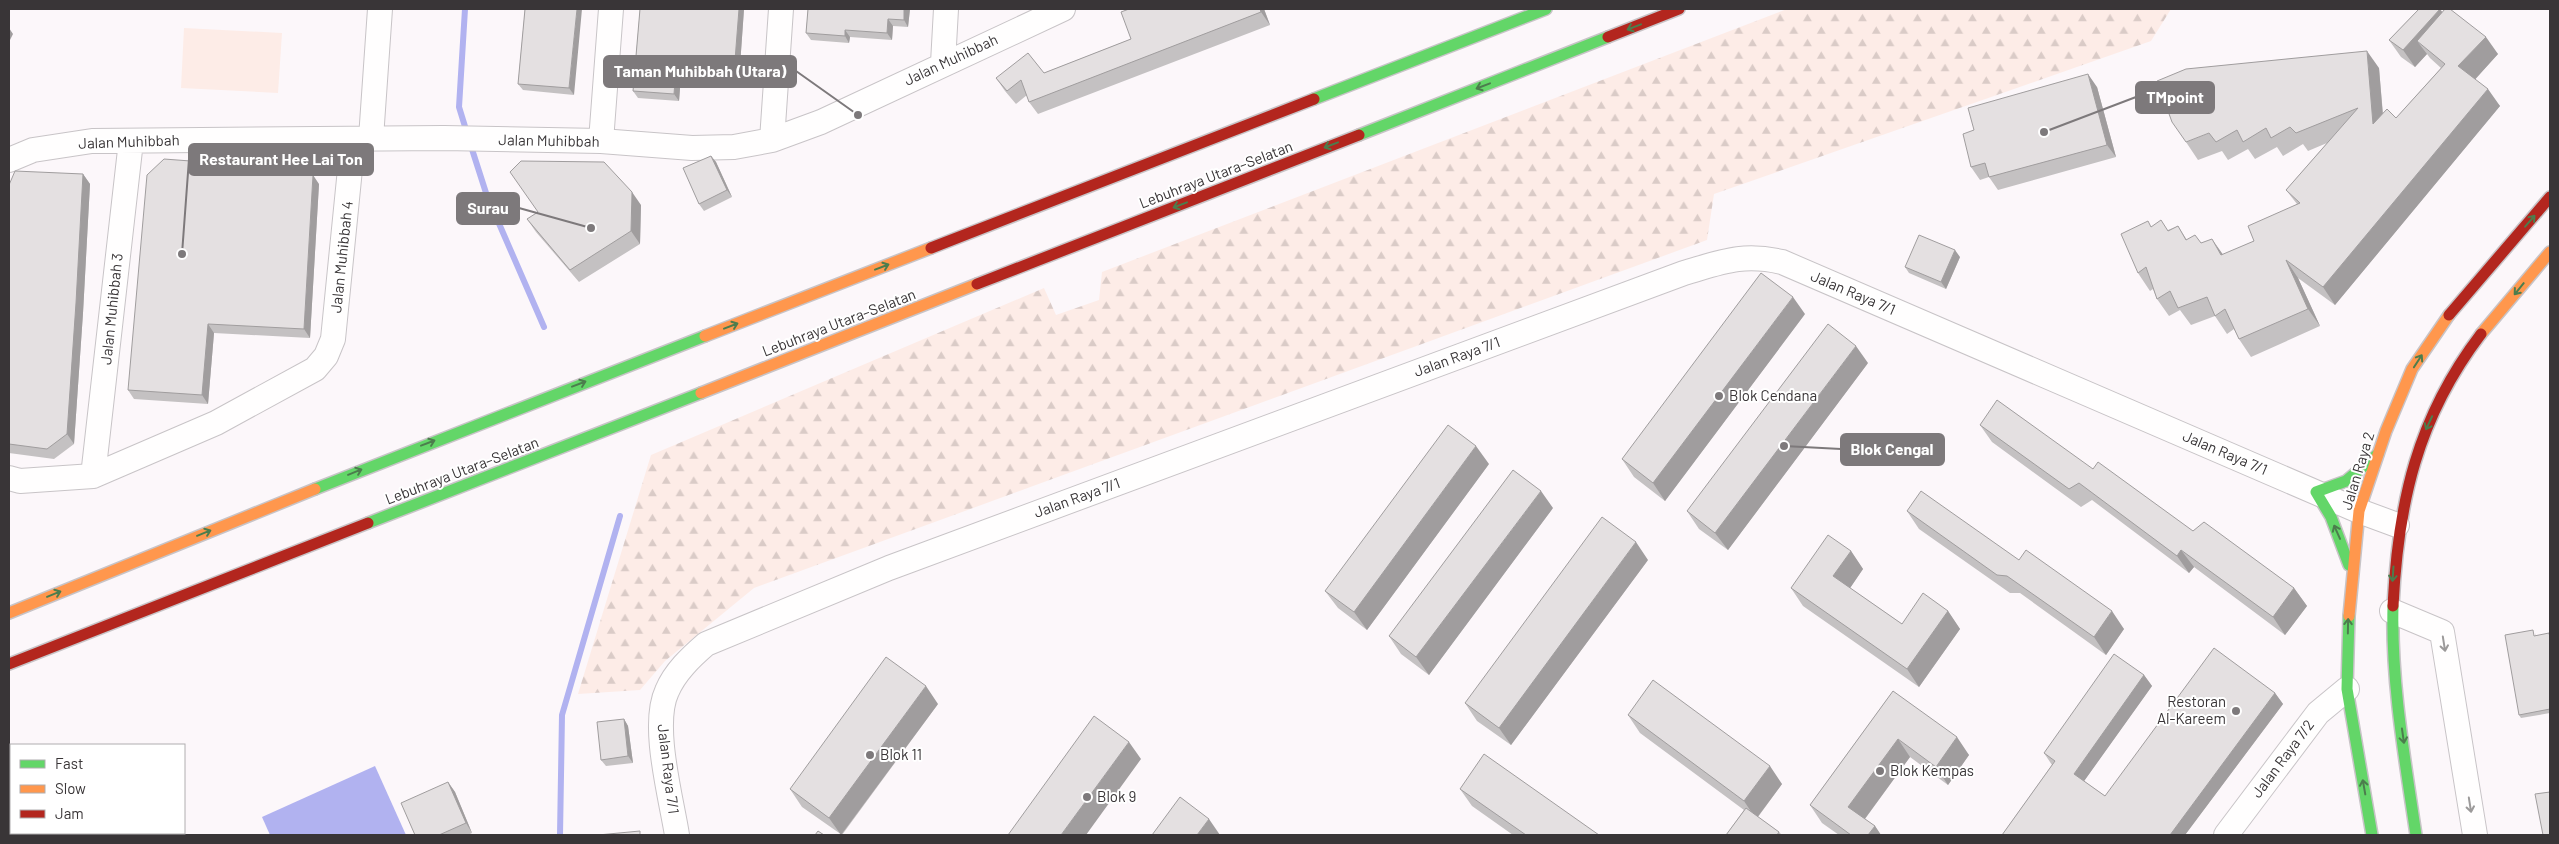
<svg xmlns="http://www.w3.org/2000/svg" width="2559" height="844" font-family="Barlow,sans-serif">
<defs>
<pattern id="forest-firs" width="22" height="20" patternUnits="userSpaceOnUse" patternTransform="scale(1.25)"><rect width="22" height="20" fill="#fdece7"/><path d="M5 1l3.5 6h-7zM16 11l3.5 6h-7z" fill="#dacbc7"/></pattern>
</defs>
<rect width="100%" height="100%" fill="#fcf7fa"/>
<path fill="url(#forest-firs)" d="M1787 9H2171L2151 41 1714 194 1707 240 754 588 665 661 640 690 578 694 651 455 1044 288 1056 315 1099 300 1102 272Z"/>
<path fill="#fdece7" d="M184 28 282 33 278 93 181 88Z"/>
<path fill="#b1b2f0" d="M375 766 406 835H270L262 817Z"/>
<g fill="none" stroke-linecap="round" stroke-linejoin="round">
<path stroke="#b1b2f0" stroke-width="6" d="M465 9 459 107 467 133
M470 143 487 196 544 327
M560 835 562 715 620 516"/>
<defs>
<path id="street" d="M943 63 946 9
M371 138 380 9
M772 140 781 9
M601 141 611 9
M9 160 33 150 92 141 444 138 601 141 692 148 734 147 772 140 821 122 1063 9
M93 476 131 141
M9 478 20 481 93 476 216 423 315 369 326 356 333 339 353 139
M2392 611 2442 632 2475 835
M677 835C671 797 651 725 667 691 675 672 691 657 706 644L889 568 1684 273C1722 262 1742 253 1782 262L2359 511 2397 525
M2226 835 2318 713 2347 689"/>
<path id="fast" d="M1314 99 1546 9
M1359 135 1608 37
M315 489 705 336
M368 523 701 393
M2349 565 2331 517 2316 492 2346 481 2378 454
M2393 606C2391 682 2405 760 2416 835
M2349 616 2347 689 2372 835"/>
<path id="slow" d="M2481 334 2550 252
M705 336 931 248
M701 393 977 284
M9 613 315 489
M2349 616 2359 511 2386 431 2412 369 2449 315"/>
<path id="jam" d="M1608 37 1679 9
M931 248 1314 99
M977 284 1359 135
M2449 315 2550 197
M2393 606C2398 503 2417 418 2481 334
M9 664 368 523"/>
</defs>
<use href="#street" stroke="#c8c4c7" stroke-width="26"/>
<use href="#fast" stroke="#c8c4c7" stroke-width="14"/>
<use href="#slow" stroke="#c8c4c7" stroke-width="14"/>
<use href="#jam" stroke="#c8c4c7" stroke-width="14"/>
<use href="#street" stroke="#fffefe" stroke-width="24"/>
<use href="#fast" stroke="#63d668" stroke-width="11"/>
<use href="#slow" stroke="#ff974d" stroke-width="11"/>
<use href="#jam" stroke="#b3261e" stroke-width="11"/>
</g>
<path fill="#c4c1c2" d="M525 9 574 95 523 90 518 84Z
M640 9H744L739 80 681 76 679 101 638 98 633 91Z
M808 9H910L908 27 893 26 892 40 850 37 849 43 811 40 806 33Z
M1129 9H1264L1270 25 1038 114 1029 102 1027 95 1016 104 1005 91 996 78 1044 73 1131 39Z
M2419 9H2440L2442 12 2498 54 2475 79 2500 106 2335 305 2298 278 2320 326 2251 357 2239 339 2234 329 2227 334 2215 316 2191 325 2180 310 2169 316 2157 299 2153 289 2150 291 2138 273 2152 226 2168 230 2178 226 2187 240 2201 243 2223 255 2254 241 2297 204 2286 190 2327 143 2308 151 2303 144 2283 156 2277 147 2255 159 2248 149 2228 160 2222 151 2198 160 2186 142 2379 68 2383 114 2396 118 2441 68 2430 58 2427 54 2415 67 2401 57 2389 40Z
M2097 87 2116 157 1998 190 1989 177 1980 180 1971 167 1974 130Z
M711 156 716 162 732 197 704 211 699 204Z
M217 163 222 170 319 184 310 338 214 333 208 404 134 399 128 390Z
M83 174 90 184 83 313 74 444 54 459 9 453V185Z
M641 205 640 244 579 282 536 232 527 219Z
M1960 257 1946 289 1909 273 1905 267Z
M1805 314 1665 501 1634 477 1622 459Z
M1868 363 1728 550 1699 529 1687 511Z
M1980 425 2093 469 2193 531 2294 588 2307 606 2285 635 2194 567 2189 573 2092 500 2081 507 1992 442Z
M1489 464 1367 630 1338 608 1325 591Z
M1553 508 1429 675 1401 654 1389 636Z
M1907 511 2019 560 2124 629 2106 655 2020 593H2010L1919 529Z
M1851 551 1863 569 1850 588 1902 624 1948 611 1960 629 1919 687 1803 606 1791 588Z
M1648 560 1511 745 1477 721 1465 703Z
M2536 633V635H2550V713L2521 718 2519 715Z
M2144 675 2152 686 2084 781 2105 796 2275 693 2283 704 2185 835H2002L2052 765 2044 753Z
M1893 691 1969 755 1948 785 1910 757 1865 819 1875 826 1881 835H1839L1822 823 1810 805Z
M938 704 842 835 802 807 790 789Z
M1628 715 1782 784 1758 817 1779 832 1782 835H1726L1744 810 1640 733Z
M624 719 628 726 633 763 606 766 601 760Z
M448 782 455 792 472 833 468 835H415Z
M1460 789 1599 835H1513L1472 806Z"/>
<path fill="#a09d9e" d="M577 9H582L574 95 569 88Z
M739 9H744L739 80 734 73Z
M904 9H910L908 27 904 20Z
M1260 9H1264L1270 25 1261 12Z
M2440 9 2452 26 2417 41 2427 54 2415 67 2403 50Z
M888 19 893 26 892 40 887 33Z
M9 28 13 34 9 42Z
M845 30 850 37 849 43 845 36Z
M2486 37 2498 54 2471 84 2458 66Z
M2367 51 2379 68 2385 142 2373 124Z
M676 69 681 76 679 101 674 94Z
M2088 74 2097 87 2116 157 2107 145Z
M2488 89 2500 106 2335 305 2323 287Z
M711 156 716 162 732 197 727 190Z
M217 163 223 172 217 170Z
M83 174 90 184 83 313 74 444 67 434Z
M313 175 319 184 310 338 304 329Z
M632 192 641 205 640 244 631 231Z
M2212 239 2224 256 2221 255Z
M1955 250 1960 257 1946 289 1941 282Z
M2286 260 2298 278 2320 326 2308 309Z
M1793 297 1805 314 1665 501 1653 483Z
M208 324 214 333 208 404 202 395Z
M1856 346 1868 363 1728 550 1715 533Z
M1476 446 1489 464 1367 630 1354 612Z
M1541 491 1553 508 1429 675 1416 657Z
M1636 542 1648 560 1511 745 1499 728Z
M2181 550 2194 567 2189 573 2177 556Z
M1851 551 1863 569 1846 594 1833 576Z
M2294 588 2307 606 2285 635 2273 617Z
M1948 611 1960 629 1919 687 1907 669Z
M2112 611 2124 629 2106 655 2094 637Z
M2144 675 2152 686 2082 784 2074 774Z
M926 686 938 704 841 835 829 818Z
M2275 693 2283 704 2185 835H2170Z
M624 719 628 726 633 763 628 756Z
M1957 737 1969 755 1948 785 1936 767Z
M1898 739 1910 757 1861 824 1848 807Z
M1129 742 1141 759 1086 835H1061Z
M1770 766 1782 784 1756 819 1744 801Z
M448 782 455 792 472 833 466 823Z
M1209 819 1220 835H1197Z
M1875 826 1881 835H1868Z"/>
<path fill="#e4e0e1" stroke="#a09d9e" d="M525 9H577L569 88 518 84Z
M640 9H739L734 73 676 69 674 94 633 91Z
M808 9H904V20L888 19 887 33 845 30V36L806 33Z
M1129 9H1260L1261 12 1029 102 1021 80 1007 91 996 78 1028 53 1044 73 1131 39 1121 12Z
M2419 9H2440L2403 50 2389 40Z
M2445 9H2450L2486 37 2458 66 2488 89 2323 287 2286 260 2308 309 2239 339 2225 309 2215 316 2207 297 2178 308 2170 291 2157 299 2146 267 2138 273 2121 234 2148 221 2151 227 2161 220 2168 231 2178 226 2186 240 2195 235 2201 243 2212 239 2221 255 2254 241 2248 226 2300 203 2286 190 2358 108 2296 133 2290 127 2271 138 2266 128 2243 142 2237 130 2216 142 2209 133 2186 142 2172 122 2157 81 2186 69 2367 51 2373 124 2387 109 2396 118 2445 64 2417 41Z
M2088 74 2107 145 1989 177 1985 163 1971 167 1963 134 1974 130 1968 108Z
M711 156 727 190 699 204 683 168Z
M164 159 217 163V170L313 175 304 329 208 324 202 395 128 390 147 175Z
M521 161 604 162 632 192 631 231 570 270 527 219 538 212 510 172Z
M15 171 83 174 76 303 67 434 47 449 9 444V185Z
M1919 235 1955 250 1941 282 1905 267Z
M1761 273 1793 297 1653 483 1622 459Z
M1828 324 1856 346 1715 533 1687 511Z
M1997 400 2093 469 2098 462 2193 531 2204 522 2294 588 2273 617 2181 550 2177 556 2079 483 2069 489 1980 425Z
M1448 425 1476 446 1354 612 1325 591Z
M1513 470 1541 491 1416 657 1389 636Z
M1921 491 2019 560 2026 550 2112 611 2094 637 2007 576 1997 575 1907 511Z
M1602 517 1636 542 1499 728 1465 703Z
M1828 535 1851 551 1833 576 1902 624 1923 593 1948 611 1907 669 1791 588Z
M2533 630 2534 636 2549 633 2550 638V709L2519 715 2505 635Z
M2214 648 2275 693 2170 835H2002L2055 761 2044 753 2114 654 2144 675 2074 774 2105 796Z
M886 657 926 686 829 818 790 789Z
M1653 680 1770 766 1744 801 1628 715Z
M1893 691 1957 737 1936 767 1898 739 1848 807 1875 826 1868 835H1851L1810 805Z
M1094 716 1129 742 1061 835H1008Z
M624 719 628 756 601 760 597 722Z
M1484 754 1599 835H1526L1460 789Z
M448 782 466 823 439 835H415L401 803Z
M2550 792V835H2543L2535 794Z
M1180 797 1209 819 1197 835H1152Z
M1746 808 1779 832 1777 835H1726Z
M640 831V835H598Z
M818 831 824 835H815Z"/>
<defs><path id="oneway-shaft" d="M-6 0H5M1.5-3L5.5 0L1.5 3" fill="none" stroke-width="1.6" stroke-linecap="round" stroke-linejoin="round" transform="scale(1.25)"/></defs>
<g stroke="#4c7d4d">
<use href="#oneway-shaft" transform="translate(1634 27) rotate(159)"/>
<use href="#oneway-shaft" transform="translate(1483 86) rotate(159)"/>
<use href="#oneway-shaft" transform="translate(1331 145) rotate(159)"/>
<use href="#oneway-shaft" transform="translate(1180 205) rotate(159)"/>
<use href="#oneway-shaft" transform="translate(2530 221) rotate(-49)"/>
<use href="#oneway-shaft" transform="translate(882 267) rotate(-21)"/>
<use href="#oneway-shaft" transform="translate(2519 289) rotate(129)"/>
<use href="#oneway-shaft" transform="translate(731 326) rotate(-21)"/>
<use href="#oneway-shaft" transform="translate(2418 361) rotate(-57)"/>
<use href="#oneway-shaft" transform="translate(579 384) rotate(-21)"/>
<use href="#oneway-shaft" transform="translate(2429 423) rotate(115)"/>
<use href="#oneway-shaft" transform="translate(428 443) rotate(-21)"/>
<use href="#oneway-shaft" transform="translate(355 472) rotate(-22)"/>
<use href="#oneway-shaft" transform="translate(2337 532) rotate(-114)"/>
<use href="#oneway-shaft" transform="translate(204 533) rotate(-22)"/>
<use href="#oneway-shaft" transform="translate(2393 574) rotate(94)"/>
<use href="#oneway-shaft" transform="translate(54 594) rotate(-22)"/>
<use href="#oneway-shaft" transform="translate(2348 626) rotate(-89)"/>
<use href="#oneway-shaft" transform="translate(2403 736) rotate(82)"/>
<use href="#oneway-shaft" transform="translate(2364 787) rotate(-100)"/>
</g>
<g stroke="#9c9a9a">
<use href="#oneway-shaft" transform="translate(2444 644) rotate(81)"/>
<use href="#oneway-shaft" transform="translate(2470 805) rotate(81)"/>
</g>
<g fill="#7d797b" stroke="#fff" stroke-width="2">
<circle cx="1719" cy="396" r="5"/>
<circle cx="2236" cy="711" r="5"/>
<circle cx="870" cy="755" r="5"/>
<circle cx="1880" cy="771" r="5"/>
<circle cx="1087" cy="797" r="5"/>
</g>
<g text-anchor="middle" stroke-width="4" stroke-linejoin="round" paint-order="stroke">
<g font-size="15" fill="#393537" stroke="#fff">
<text transform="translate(951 60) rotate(-25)" y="5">Jalan Muhibbah</text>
<text transform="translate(549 141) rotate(1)" y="5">Jalan Muhibbah</text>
<text transform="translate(129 142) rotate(-2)" y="5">Jalan Muhibbah</text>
<text transform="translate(1216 175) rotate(-21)" y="5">Lebuhraya Utara–Selatan</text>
<text transform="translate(342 257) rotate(-84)" y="5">Jalan Muhibbah 4</text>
<text transform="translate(1853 293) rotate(23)" y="5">Jalan Raya 7/1</text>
<text transform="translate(112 309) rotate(-84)" y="5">Jalan Muhibbah 3</text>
<text transform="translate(839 323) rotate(-21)" y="5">Lebuhraya Utara–Selatan</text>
<text transform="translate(1457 357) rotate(-20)" y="5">Jalan Raya 7/1</text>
<text transform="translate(2225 453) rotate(23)" y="5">Jalan Raya 7/1</text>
<text transform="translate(462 471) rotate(-21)" y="5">Lebuhraya Utara–Selatan</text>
<text transform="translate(2358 471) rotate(-73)" y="5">Jalan Raya 2</text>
<text transform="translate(1077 498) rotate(-20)" y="5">Jalan Raya 7/1</text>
<text transform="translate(2283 759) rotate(-53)" y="5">Jalan Raya 7/2</text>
<text transform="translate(668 769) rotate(83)" y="5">Jalan Raya 7/1</text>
</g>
<g font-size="15" fill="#393537" stroke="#fff" text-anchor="start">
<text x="1729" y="401">Blok Cendana</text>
<text x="2226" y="707" text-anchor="end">Restoran<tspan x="2226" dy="17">Al-Kareem</tspan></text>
<text x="880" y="760">Blok 11</text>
<text x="1890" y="776">Blok Kempas</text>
<text x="1097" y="802">Blok 9</text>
</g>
</g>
<path fill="none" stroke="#7d797b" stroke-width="2" d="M858 115L796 71M2044 132L2136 97M182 254L189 159M591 228L519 208M1784 446L1841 449"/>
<g fill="#7d797b" stroke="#fff" stroke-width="2">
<circle cx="858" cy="115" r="5"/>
<circle cx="2044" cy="132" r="5"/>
<circle cx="182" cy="254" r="5"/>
<circle cx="591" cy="228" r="5"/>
<circle cx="1784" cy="446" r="5"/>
</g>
<g fill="#7d797b" stroke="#7d797b" stroke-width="2">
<rect x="604" y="56" width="192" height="31" rx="5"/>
<rect x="2136" y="82" width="78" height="31" rx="5"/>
<rect x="189" y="144" width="184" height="31" rx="5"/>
<rect x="457" y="193" width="62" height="31" rx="5"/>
<rect x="1841" y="434" width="103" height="31" rx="5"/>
</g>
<g font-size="16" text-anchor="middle" font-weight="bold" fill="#fff">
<text x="700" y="77">Taman Muhibbah (Utara)</text>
<text x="2175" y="103">TMpoint</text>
<text x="281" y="165">Restaurant Hee Lai Ton</text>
<text x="488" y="214">Surau</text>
<text x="1892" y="455">Blok Cengal</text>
</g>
<rect width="2559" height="844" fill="none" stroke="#393537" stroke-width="20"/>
<rect x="10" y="744" width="175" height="90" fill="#ffffff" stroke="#b0aeaf"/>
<rect x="20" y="760" width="25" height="8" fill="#63d668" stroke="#b0aeaf"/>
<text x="55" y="769" font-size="15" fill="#393537">Fast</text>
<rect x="20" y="785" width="25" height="8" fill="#ff974d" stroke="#b0aeaf"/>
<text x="55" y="794" font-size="15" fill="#393537">Slow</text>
<rect x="20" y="810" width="25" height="8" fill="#b3261e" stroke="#b0aeaf"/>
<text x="55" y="819" font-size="15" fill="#393537">Jam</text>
</svg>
